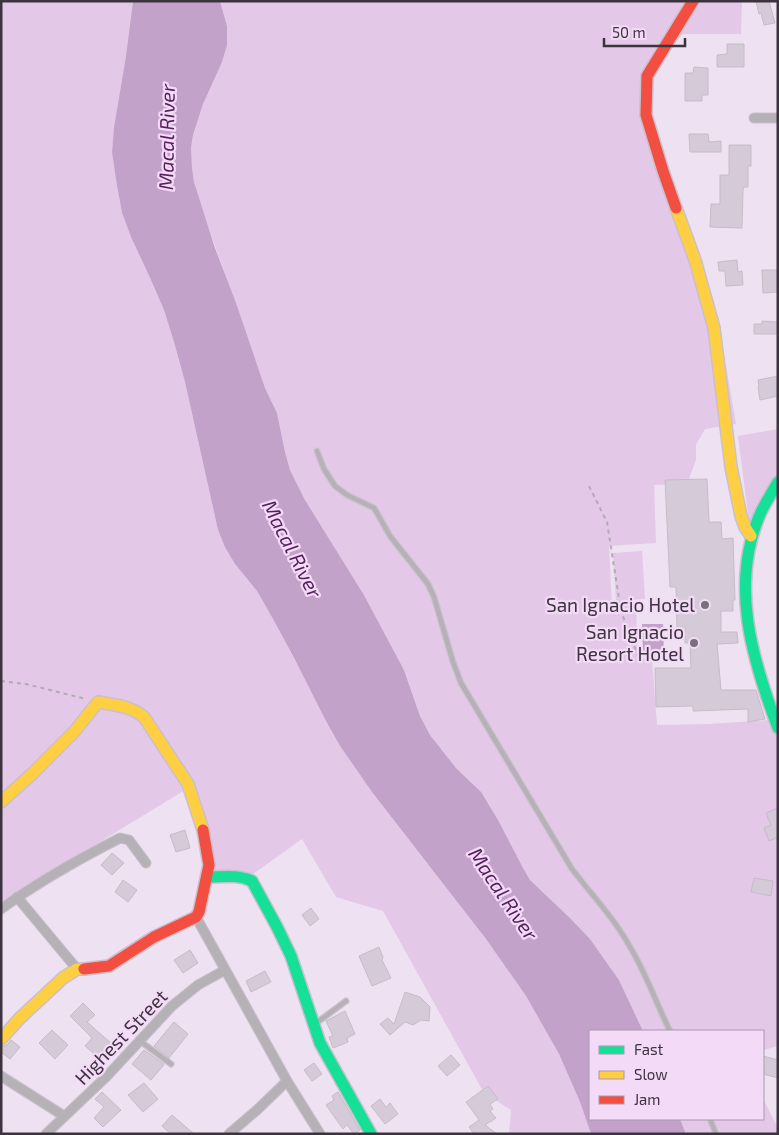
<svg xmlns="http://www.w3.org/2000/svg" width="779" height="1135" font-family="'Exo 2',sans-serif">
<rect width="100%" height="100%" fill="#eee1f1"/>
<path fill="#e3c8e8" d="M1 1H133L126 56 114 127 112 152 116 180 122 213 131 237 151 280 164 310 174 342 185 382 218 530 235 564 257 591 273 619 340 746 372 792 486 939 526 996 559 1054 580 1102 591 1134H509L511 1110 484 1093 383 911 336 897 302 839 253 874 213 871 190 787 1 902Z
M220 1H742L741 34H683L652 65 649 116 693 258 718 319 736 424 705 429 696 445V460L687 484 654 485 656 543 609 546 612 606 636 605 638 658 652 659 657 725 708 724 771 720 778 740V1046L763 1050V1031H643L619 980 590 939 571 919 530 880 470 781 456 768 430 735 420 716 404 670 364 595 305 500 290 470 285 452 277 413 265 388 200 203 194 182 192 168 191 148 193 135 203 104 211 84 227 26Z
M778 429V484L751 537 738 436Z
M642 551 645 599 616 601 613 553Z
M763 1099 778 1128V1134H686L680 1119H763Z"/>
<path fill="#c3a2c9" d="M133 1H220L227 26V45L222 62 203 104 193 135 191 148 192 168 194 182 215 248 236 303 265 388 277 413 285 452 290 470 305 500 364 595 404 670 420 716 430 735 456 768 481 792 498 820 523 868 530 880 571 919 590 939 619 980 643 1031H590V1119H680L686 1134H591L580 1102 559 1054 526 996 486 939 372 792 340 746 325 719 294 658 273 619 257 591 235 564 225 547 218 530 185 382 174 342 164 310 151 280 131 237 122 213 116 180 112 152 114 127 126 56Z
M642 624H663L664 653H643Z"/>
<path fill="#d5cad7" stroke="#c6bcc8" d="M756 1H769L775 23 764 25 761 13 759 14Z
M727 44H744V67H717V55L727 54Z
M694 67 708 68V95H702V101H685V73H693Z
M689 134H708L709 142 721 141V152H690Z
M729 145H751V166H748V187H744L743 190 742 228 710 227 711 204H720V175H729Z
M737 260 738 272 742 271 743 285 726 286 725 271H719L718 262Z
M762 270H778V292L763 293Z
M762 321 778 322V334H754V324H762Z
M778 376V396L760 400 758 387H759L758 380Z
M707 479 709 522H721L722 539 733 538 735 600H733V611H721V632H737L738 643 717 644 721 690H756L765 719 748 722V709L693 711V706L656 707 655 668H691L690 643H685V627H677L676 587H670L665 480Z
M778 808V842L776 838 769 841 764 828 771 825 766 813Z
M185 830 190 848 176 852 170 835Z
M112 853 124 863 112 875 101 865Z
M754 878 773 881 771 896 751 892Z
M123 880 137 890 128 902 115 892Z
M311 908 319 919 310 926 302 915Z
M379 947 383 957 382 960 391 978 372 986 359 956Z
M190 950 198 963 183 973 174 960Z
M265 971 271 982 251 992 246 981Z
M405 992 420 997 430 1007 429 1021 421 1020 413 1025 405 1022 390 1035 380 1024 388 1018 394 1024Z
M83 1003 95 1015 87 1022 112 1044 99 1058 85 1046 92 1038 70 1016Z
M345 1011 355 1034 347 1038 348 1042 333 1048 329 1037 333 1036 326 1021Z
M174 1022 188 1034 169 1058 154 1046Z
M52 1030 68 1045 55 1059 39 1043Z
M11 1040 20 1047 10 1059 1 1052V1047L7 1045Z
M144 1050 164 1064 163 1066 151 1080 132 1064Z
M451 1055 460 1065 447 1076 438 1066Z
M763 1056 778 1060V1078L763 1074Z
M314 1063 322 1074 312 1081 304 1070Z
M144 1083 158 1099 143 1112 128 1095Z
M488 1086 498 1099 490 1104 493 1109 490 1111 496 1118 485 1125 497 1134H474L469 1127 479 1120 480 1121 466 1102Z
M102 1092 121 1110 103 1127 94 1118 104 1107 95 1099Z
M338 1092 360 1130 356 1134H354L347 1125 343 1129 326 1105 334 1100 332 1096Z
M380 1099 386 1107 390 1103 398 1114 385 1124 371 1106Z
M172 1115 194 1134H171L162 1126Z"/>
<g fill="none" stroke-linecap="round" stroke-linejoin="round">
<defs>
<path id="lane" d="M317 451 324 469 335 486 347 495 374 508 377 513 390 536 428 584 434 597 453 662 461 683 572 869C591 894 615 919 630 947 646 973 656 1003 670 1031
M315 1024 346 1001
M140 1041 171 1064
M710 1119 716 1134"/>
<path id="street" d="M754 118H778
M17 897 77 969
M1 909C38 882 79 859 120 838L129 840 146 863
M196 917 287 1081 320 1134
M1 1076 64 1116
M46 1134 107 1076 172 1006 198 985 225 970
M229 1134 257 1110 287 1081"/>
<path id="fast" d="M778 482C772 492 766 502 761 512 729 583 752 659 778 728
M207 877C222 877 238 874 252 881L277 927 291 956 320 1043 371 1134"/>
<path id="slow" d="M676 208 695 260 714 328 731 467 741 516 745 527 751 536
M1 802 33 773 74 732 98 702C115 705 131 706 144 717L188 784 203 830
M1 1039 20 1018 63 978 77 969H84"/>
<path id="jam" d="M676 208 663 171 646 115 647 76 693 1
M84 969 109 966 154 937 196 917 199 912 209 865 203 830"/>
</defs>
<use href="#lane" stroke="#cac0cc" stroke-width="7"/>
<use href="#street" stroke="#cac0cc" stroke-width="11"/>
<use href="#fast" stroke="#cac0cc" stroke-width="14"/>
<use href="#slow" stroke="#cac0cc" stroke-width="14"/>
<use href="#jam" stroke="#cac0cc" stroke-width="14"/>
<path stroke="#b2abb3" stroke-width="2" stroke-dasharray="4 4" stroke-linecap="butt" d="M589 486 607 522 621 611 638 656H681
M1 681 26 684 86 699"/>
<use href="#lane" stroke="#b6b1b7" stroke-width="4.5"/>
<use href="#street" stroke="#b6b1b7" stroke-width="9"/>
<use href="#fast" stroke="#16e098" stroke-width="11"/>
<use href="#slow" stroke="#ffcf43" stroke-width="11"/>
<use href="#jam" stroke="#f24e42" stroke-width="11"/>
</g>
<g fill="#7a707d" stroke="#f3dbf7" stroke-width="2">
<circle cx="705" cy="605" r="5"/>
<circle cx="694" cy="643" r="5"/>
</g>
<g text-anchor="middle" stroke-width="4.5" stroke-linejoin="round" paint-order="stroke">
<g font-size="19" fill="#3c333e" stroke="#f3dbf7" text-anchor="end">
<text x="695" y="612">San Ignacio Hotel</text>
<text x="684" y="639">San Ignacio<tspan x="684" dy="22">Resort Hotel</tspan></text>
</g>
<g font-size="19" fill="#3c333e" stroke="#f3dbf7">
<text transform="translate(121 1037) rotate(-46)" y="7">Highest Street</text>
</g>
<g font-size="20" font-style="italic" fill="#55215d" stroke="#f3dbf7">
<text transform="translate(167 137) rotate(-89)" y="7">Macal River</text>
<text transform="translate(292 549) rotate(63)" y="7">Macal River</text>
<text transform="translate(503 894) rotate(56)" y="7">Macal River</text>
</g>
</g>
<rect width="779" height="1135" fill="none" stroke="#3c333e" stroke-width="5"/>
<rect x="589" y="1030" width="175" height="90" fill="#f3dbf7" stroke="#aa98ad"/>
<rect x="599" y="1046" width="25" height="8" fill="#16e098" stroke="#aa98ad"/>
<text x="634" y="1055" font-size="15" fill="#3c333e">Fast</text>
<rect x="599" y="1071" width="25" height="8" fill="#ffcf43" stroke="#aa98ad"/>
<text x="634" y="1080" font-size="15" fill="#3c333e">Slow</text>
<rect x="599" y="1096" width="25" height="8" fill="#f24e42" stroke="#aa98ad"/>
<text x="634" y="1105" font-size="15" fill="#3c333e">Jam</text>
<path d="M604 38v8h81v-8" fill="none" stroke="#3c333e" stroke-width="2.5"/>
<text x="612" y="38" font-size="15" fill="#3c333e" stroke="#f3dbf7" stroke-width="4" paint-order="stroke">50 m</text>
</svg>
